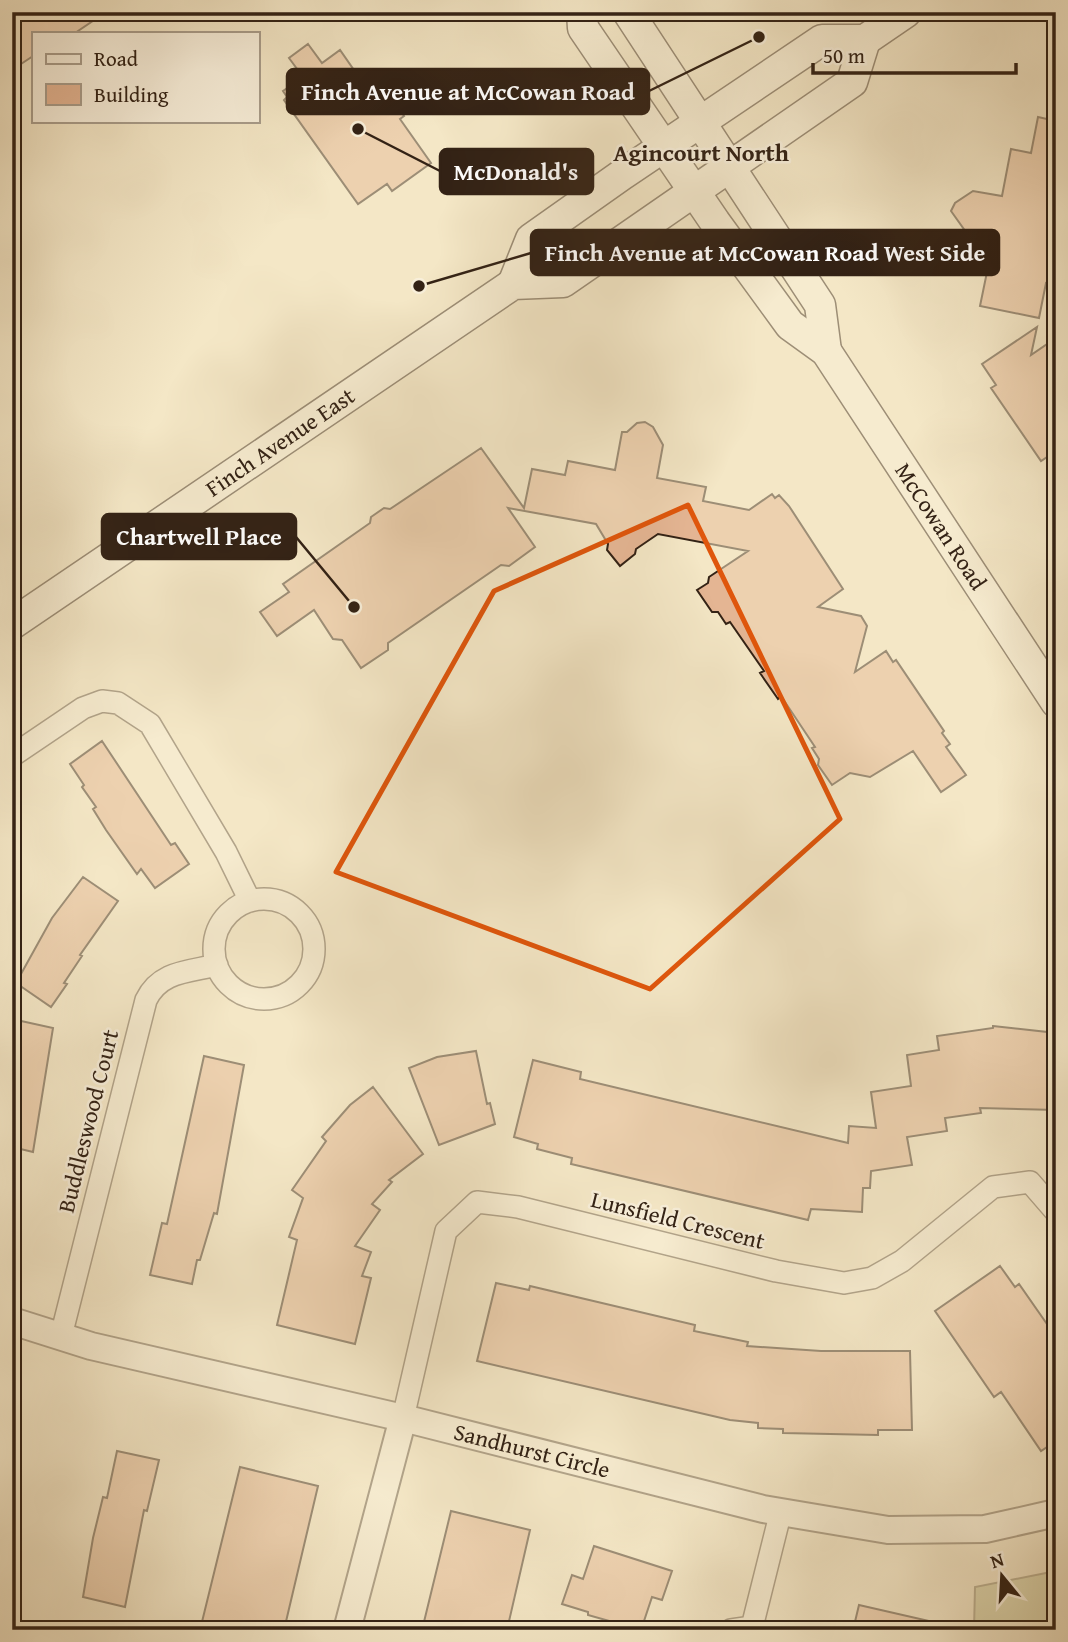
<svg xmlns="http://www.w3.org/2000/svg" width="1068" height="1642" font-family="'Gentium Book Plus',serif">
<rect width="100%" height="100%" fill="#f4e7c6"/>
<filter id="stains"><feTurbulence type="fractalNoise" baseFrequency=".00286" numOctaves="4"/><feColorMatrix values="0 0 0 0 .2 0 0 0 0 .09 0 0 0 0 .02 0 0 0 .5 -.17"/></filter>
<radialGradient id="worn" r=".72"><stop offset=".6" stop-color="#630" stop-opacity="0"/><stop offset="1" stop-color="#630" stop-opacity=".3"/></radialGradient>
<path fill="#c4c390" stroke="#7c7252" stroke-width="2" d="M1056 1571V1630H974L975 1587Z"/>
<path fill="#e4b593" stroke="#332215" stroke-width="2" d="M12 12H106L75 33H33V56L12 70Z
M308 44 322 63 340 50 370 93 378 87 387 99 390 97 404 116 400 119 431 163 392 191 387 184 358 204 284 100 287 97 283 91 303 77 289 58Z
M1038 117 1056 121V285L1046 283 1039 318 980 306 994 238 966 232 951 211 955 203 973 191 1002 196 1011 149 1031 153Z
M1037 327 1031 355 1056 338V451L1041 461 991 388 996 385 982 364Z
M645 422 653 427 663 445 657 478 706 487 703 501 749 510 772 494 775 498 779 495 789 506 843 589 818 607 861 616 867 626 855 672 886 651 893 662 896 660 944 731 942 733 950 744 946 747 966 775 941 792 913 751 870 777 850 773 832 785 818 765 819 759 812 748 815 747 781 696 778 699 760 673 764 671 730 622 726 624 718 612H712L697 590 708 583 709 577 748 551 658 534 636 549 635 554 620 566 607 550 608 544 596 524 508 508 535 547 509 566 501 565 388 643V650L361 668 342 640 333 639 314 610 277 636 260 612 289 592 283 584 370 523 371 517 384 508 390 509 481 448 524 508 532 469 565 475 568 461 615 470 622 432H627L637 423Z
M102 741 171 845 175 843 189 864 155 888 141 869 137 874 106 830 93 809 96 807 82 787 84 785 70 764Z
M83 877 118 901 80 955 82 956 64 983 67 984 51 1007 16 983 52 918Z
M12 1019 53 1028 33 1152 12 1147Z
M993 1026 1056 1033V1110L980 1108 981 1113 945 1118 947 1131 907 1137 912 1165 871 1171 870 1188H863L862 1212 811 1209 808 1220 571 1164 572 1158 537 1149 538 1144 514 1137 533 1060 581 1072 580 1079 848 1143 849 1126 876 1128 871 1092 911 1086 907 1055 939 1050 937 1036 993 1028Z
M476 1051 487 1104 490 1103 495 1124 439 1145 409 1068 437 1057Z
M204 1056 244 1065 217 1214 214 1213 200 1260H197L192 1284 150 1275 162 1223 167 1224Z
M373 1087 423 1154 389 1180 392 1182 372 1204 380 1210 355 1246 371 1252 362 1276 371 1278 355 1344 277 1325 297 1240 289 1237 303 1198 292 1190 326 1141 322 1137 350 1105Z
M1000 1266 1015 1287 1019 1284 1056 1337V1441L1041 1451 1001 1392 994 1397 935 1311Z
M496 1283 529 1290 530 1286 695 1325 694 1331 748 1342 747 1346 821 1351H910L912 1430H878V1435L783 1433V1429L758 1428V1423L730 1420 477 1361Z
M117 1451 159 1460 147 1511 144 1510 125 1607 83 1597 93 1538 103 1497 107 1498Z
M240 1467 318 1486 284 1630H200Z
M451 1511 530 1530 507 1630H422Z
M594 1546 672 1571 662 1600 652 1597 641 1630 588 1615V1612L562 1604 572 1575 583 1579Z
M859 1605 929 1621 928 1630H853Z"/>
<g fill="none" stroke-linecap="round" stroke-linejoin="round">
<defs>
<path id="minor" d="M12 756 83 708 102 701 118 703 150 724 226 852 250 901
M214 949a50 50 0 1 1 100 0a50 50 0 1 1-100 0Z
M61 1336 146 1000C160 971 188 972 217 965
M403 1418 446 1231 477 1202 518 1207 776 1271 844 1283 872 1278 902 1261 993 1187 1030 1182 1056 1212
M752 1627 781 1511
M731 1630 752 1627 760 1630"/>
<g id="tertiary">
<path id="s1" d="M12 1321 91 1346 403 1418 763 1509 888 1530 985 1529 1056 1513"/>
<path d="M347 1630 403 1418"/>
</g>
<g id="secondary">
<path id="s2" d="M582 12 583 28 715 222 790 325 826 351 1056 702"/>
<path d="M628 12 820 305 826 351"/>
<path d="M513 284 531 239 623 174 822 40H865L906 12"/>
<path id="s3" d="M12 624 513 284 563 282 852 82 865 40"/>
</g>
</defs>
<use href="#minor" stroke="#635341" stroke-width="24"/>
<use href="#tertiary" stroke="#635341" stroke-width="30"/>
<use href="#secondary" stroke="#332215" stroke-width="33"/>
<use href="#minor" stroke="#f8efda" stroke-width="21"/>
<use href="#tertiary" stroke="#f8efda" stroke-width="26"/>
<use href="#secondary" stroke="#f8efda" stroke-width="30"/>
</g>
<path d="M0 0H1068V1642H0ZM688 505 840 819 650 989 336 872 494 591Z" fill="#f4e7c6" fill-opacity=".55" fill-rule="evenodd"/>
<path fill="none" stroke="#df560c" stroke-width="5" stroke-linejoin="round" d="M688 505 840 819 650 989 336 872 494 591Z"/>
<g text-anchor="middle" stroke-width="5" stroke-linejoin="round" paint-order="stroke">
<g font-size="23" fill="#332215" stroke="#f8efda">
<text dy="8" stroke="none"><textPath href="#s3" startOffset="324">Finch Avenue East</textPath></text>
<text dy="8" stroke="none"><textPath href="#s2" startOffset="632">McCowan Road</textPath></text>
<text transform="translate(88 1121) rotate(-76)" y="8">Buddleswood Court</text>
<text transform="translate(678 1220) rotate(14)" y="8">Lunsfield Crescent</text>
<text dy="8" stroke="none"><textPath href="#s1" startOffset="536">Sandhurst Circle</textPath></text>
</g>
<g font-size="24" font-weight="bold" fill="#332215" stroke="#f8efda">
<text x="701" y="161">Agincourt North</text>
</g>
</g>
<path fill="none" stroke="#332215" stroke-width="2.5" d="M759 37L649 91M358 129L440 171M419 286L531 253M354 607L296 537"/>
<g fill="#332215" stroke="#f8efda" stroke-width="2.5">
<circle cx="759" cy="37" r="7"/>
<circle cx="358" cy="129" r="7"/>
<circle cx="419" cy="286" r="7"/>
<circle cx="354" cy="607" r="7"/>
</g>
<g fill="#332215" stroke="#332215" stroke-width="2.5">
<rect x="287" y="69" width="362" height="45" rx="7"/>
<rect x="440" y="149" width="153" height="45" rx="7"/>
<rect x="531" y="230" width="468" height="45" rx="7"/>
<rect x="102" y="514" width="194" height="45" rx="7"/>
</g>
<g font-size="24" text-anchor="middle" font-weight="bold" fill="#fff">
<text x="468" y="100">Finch Avenue at McCowan Road</text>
<text x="516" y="180">McDonald's</text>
<text x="765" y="261">Finch Avenue at McCowan Road West Side</text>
<text x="199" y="545">Chartwell Place</text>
</g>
<rect width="1068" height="1642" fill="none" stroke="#f4e7c6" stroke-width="42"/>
<rect x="14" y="14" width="1040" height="1614" fill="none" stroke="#332215" stroke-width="3.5"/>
<rect x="21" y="21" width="1026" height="1600" fill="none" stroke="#332215" stroke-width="2"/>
<rect x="32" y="32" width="228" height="91" fill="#f8efda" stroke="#a99d8b" stroke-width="2"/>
<rect x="46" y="54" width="35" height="10" fill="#f8efda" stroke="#a99d8b" stroke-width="2"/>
<text x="94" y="66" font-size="21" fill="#332215">Road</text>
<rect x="46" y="84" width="35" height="21" fill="#e4b593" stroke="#a99d8b" stroke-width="2"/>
<text x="94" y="102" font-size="21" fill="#332215">Building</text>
<g transform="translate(1002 1576) rotate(342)" stroke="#f8efda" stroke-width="5" paint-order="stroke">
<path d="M0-5L12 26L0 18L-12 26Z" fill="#332215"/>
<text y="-10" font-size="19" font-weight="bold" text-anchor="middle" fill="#332215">N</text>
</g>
<path d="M813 63v10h203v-10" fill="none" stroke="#332215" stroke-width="3.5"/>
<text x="823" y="63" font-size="21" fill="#332215" stroke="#f8efda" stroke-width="5" paint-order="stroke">50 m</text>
<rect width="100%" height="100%" filter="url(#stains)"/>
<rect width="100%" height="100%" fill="url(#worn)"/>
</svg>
